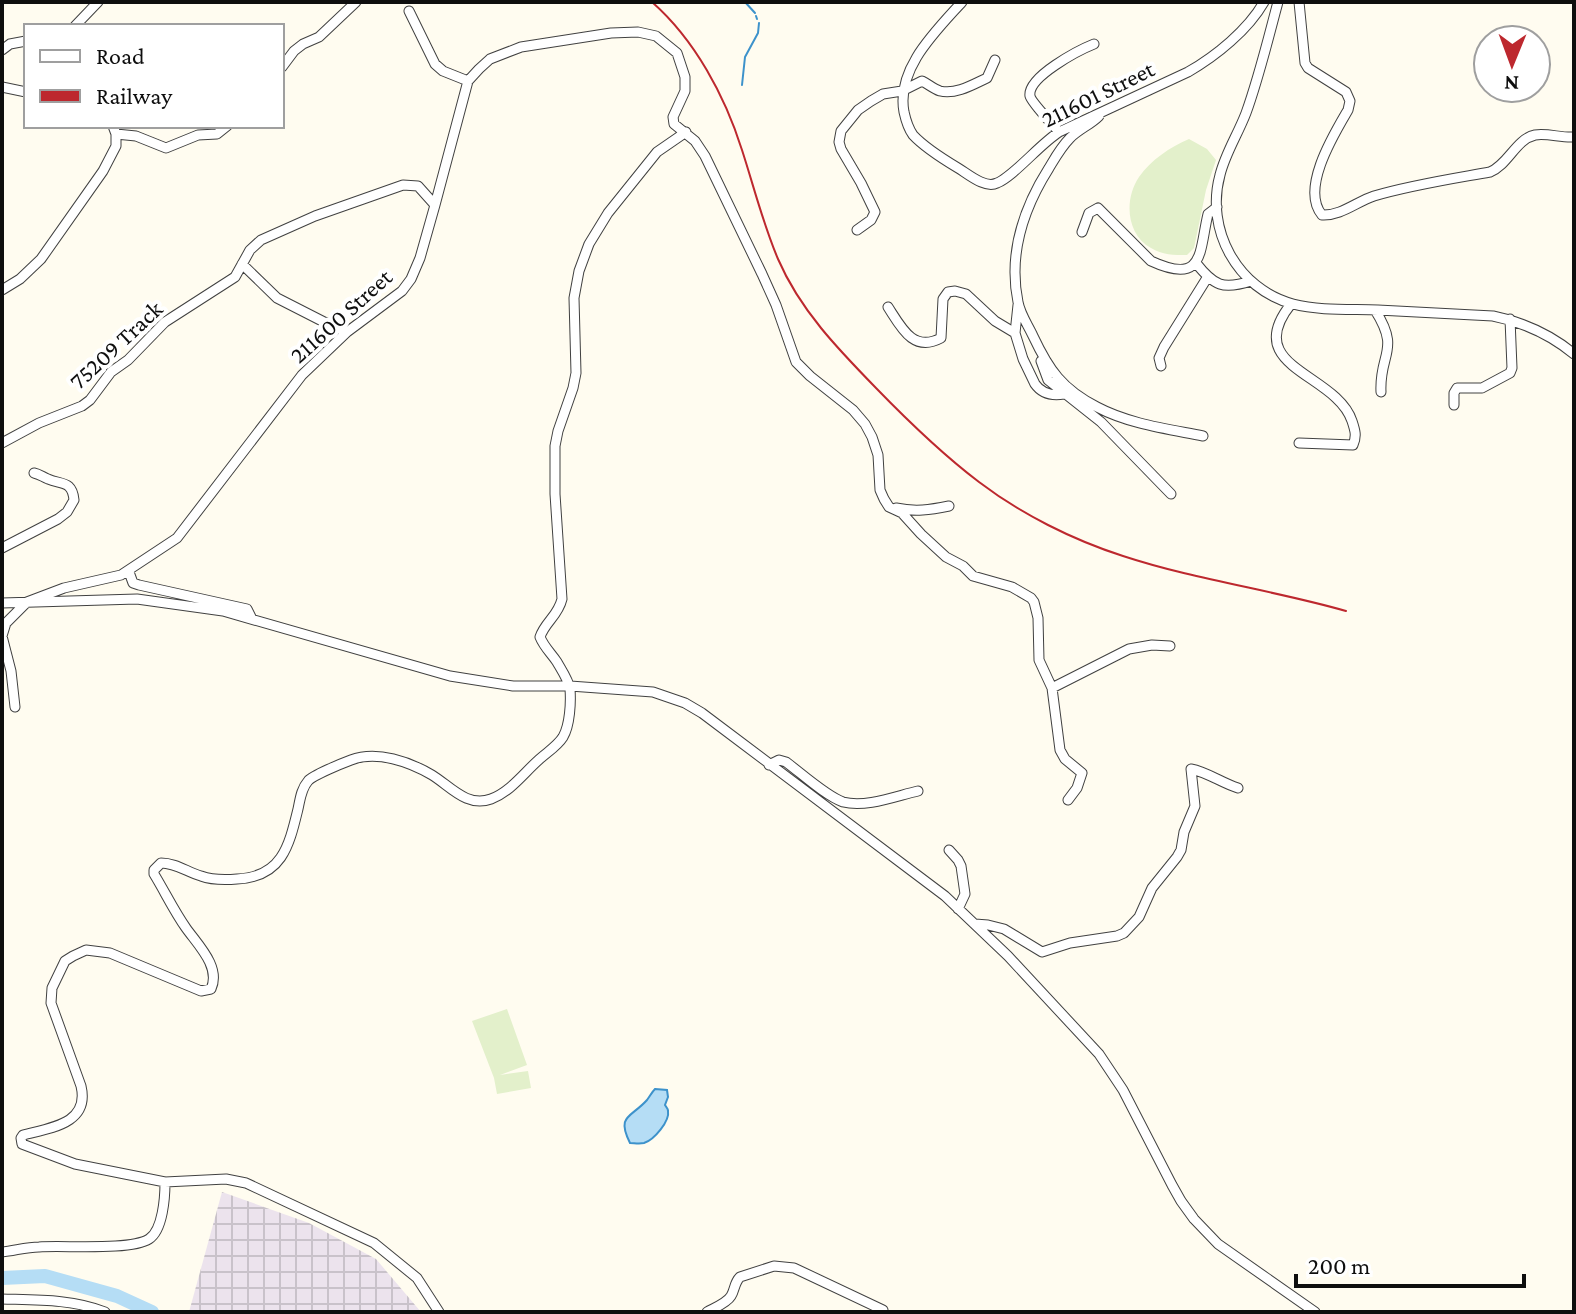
<svg xmlns="http://www.w3.org/2000/svg" width="1576" height="1314" font-family="'Crimson Pro',serif">
<defs>
<pattern id="industrial-grid" width="8" height="8" patternUnits="userSpaceOnUse" patternTransform="scale(2)"><rect width="8" height="8" fill="#ece3ed"/><path d="M0 4h8M4 0v8" fill="none" stroke="#c9c2ca"/></pattern>
</defs>
<rect width="100%" height="100%" fill="#fffcf0"/>
<path fill="url(#industrial-grid)" d="M222 1192 309 1223 376 1259 421 1312H189Z"/>
<path fill="#e3f0cb" d="M1189 139 1207 149 1216 160 1206 190 1194 248 1187 255C1174 255 1162 255 1151 248 1126 234 1124 199 1139 177 1151 160 1170 147 1189 139Z
M507 1009 527 1065 500 1075 528 1071 531 1088 497 1094 494 1078 472 1021Z"/>
<path fill="#b5ddf5" stroke="#3d92cb" stroke-width="2" d="M655 1089 667 1090 668 1097 665 1105C666 1107 668 1108 668 1111 670 1121 654 1140 644 1143 639 1144 634 1143 630 1143 616 1115 631 1118 647 1100 650 1096 652 1092 655 1089Z"/>
<g fill="none" stroke-linecap="round" stroke-linejoin="round">
<path stroke="#3d92cb" stroke-width="2" d="M745 2 755 13
M756 16 757 19
M742 85 745 57 758 33 759 23"/>
<path stroke="#b5ddf5" stroke-width="14" d="M2 1278 45 1276 117 1296 152 1312"/>
<defs>
<path id="minor" d="M962 2C935 32 896 69 904 112 906 121 908 128 913 135 925 148 943 159 958 168 968 174 985 189 997 183 1014 176 1040 144 1059 132L1188 72C1216 56 1248 30 1264 2
M1278 2C1268 39 1259 77 1246 113 1238 134 1225 154 1220 175 1205 229 1237 289 1293 304 1320 311 1350 309 1378 310 1416 312 1455 314 1493 316 1522 322 1551 335 1574 354
M1299 2 1305 63 1308 68 1346 92 1350 101 1348 110C1334 134 1300 189 1322 215 1341 216 1356 202 1374 196 1411 185 1451 179 1490 172 1508 165 1516 139 1535 135 1548 133 1561 138 1574 137
M409 11 435 64 443 71 468 81
M75 26 98 2
M2 50 10 44 26 41
M282 67 294 51 303 44 319 37 356 2
M2 87 26 92
M1099 116C1090 125 1079 129 1070 138 1061 147 1055 158 1049 168 1023 209 1008 253 1018 302 1020 314 1028 325 1033 336 1049 370 1062 389 1097 407 1129 424 1168 429 1203 436
M1059 132C1054 126 1031 102 1030 96 1027 77 1079 50 1094 44
M116 134 136 136 166 148 198 135 217 134 227 126
M857 230 871 220 875 212 861 183 841 149 839 142 841 131 858 110 871 101 883 94 902 91 922 81C928 84 934 89 940 91 956 95 974 84 987 78L995 60
M1082 232 1089 213 1098 208 1151 261C1205 286 1199 251 1208 214L1217 207
M1196 263C1214 286 1223 290 1251 281
M242 264 277 298 328 324 347 332
M2 290 20 279 41 259 103 171 116 146V134L113 126
M1291 304C1240 368 1336 373 1352 421 1355 430 1357 436 1353 445L1299 443
M1018 305 1015 333 1023 359 1035 384C1042 394 1052 396 1064 394
M888 307C901 327 913 353 941 338L943 299 948 292 955 291 966 294 995 321 1015 333
M1375 310C1401 351 1379 353 1381 392
M1041 361 1048 380 1101 422 1171 494
M1161 366 1159 358 1164 347 1207 278
M1454 405V393L1457 388H1482L1510 373 1512 368 1510 319
M2 443 39 423 82 406 90 400 111 372 128 360 165 322 235 277 250 250 261 240 315 216 403 185 418 186 435 205
M896 508C915 512 930 510 949 506
M2 548 58 519 67 512 74 500C72 480 61 485 48 479 43 477 39 474 34 473
M129 572 133 583 139 585 247 609 252 619
M2 603 137 599 223 611 450 676 513 686H570L653 692 685 703 702 713 945 896 1008 956 1099 1054 1123 1090 1172 1185 1181 1201 1194 1219 1218 1244 1315 1312
M1052 688 1060 750 1065 759 1082 773 1077 788 1068 800
M15 707 11 671 2 636 6 623 27 602 64 588 121 575 177 538 302 375 347 332 402 291 411 279 420 258 435 205 468 81 479 69 490 59 521 47 611 33 638 32 656 36 677 53 685 77V91L673 117 674 124 695 141 705 156 762 274 776 305 796 362 810 376 853 410 865 424 872 437 878 455 880 490 884 499 889 507 902 513 921 534 946 557 963 566 973 576 1012 587 1031 598 1034 602 1038 618 1039 660 1052 688 1129 649 1152 645 1170 646
M769 765 779 760 786 762C801 773 826 796 843 802 866 808 896 796 918 791
M949 850 958 860 961 866 965 894 958 909
M975 924 988 925 1004 929 1042 952 1070 943 1117 936 1124 933 1139 917 1152 888 1177 857 1181 850 1184 832 1195 806 1191 769C1207 772 1222 783 1238 788
M2 1252C14 1251 26 1247 39 1247 63 1245 130 1251 149 1239 163 1230 165 1197 165 1182
M2 1299C36 1300 73 1299 105 1312
M439 1312 417 1278 374 1243 246 1183 226 1179 165 1182 75 1164 22 1144 21 1138 23 1135C50 1128 90 1124 81 1086L51 1003 52 988 65 961 73 956 86 950 110 953 201 991 211 989C221 967 198 945 186 928 174 911 165 892 154 874V870L161 863C176 863 187 872 201 876 212 880 225 880 237 879 282 877 289 846 298 809 300 800 301 789 308 781 313 775 343 763 351 760 377 750 410 762 432 775 450 786 467 808 491 799 512 791 525 771 542 757 549 751 558 745 563 737 570 725 571 702 570 689 569 681 561 669 557 662 551 653 544 647 540 637 545 622 558 616 562 599L555 494V446L558 431 573 388 576 373 574 298 579 271 589 244 608 213 657 152 686 132
M707 1312C714 1308 727 1303 731 1296 735 1290 734 1283 740 1277L774 1266 794 1268 883 1310"/>
</defs>
<use href="#minor" stroke="#414141" stroke-width="11"/>
<use href="#minor" stroke="#fff" stroke-width="9"/>
<path stroke="#bd282e" stroke-width="2" d="M652 2C695 40 725 96 742 150 754 187 763 224 778 259 800 310 838 349 876 388 908 421 942 454 979 482 1021 514 1073 540 1123 556 1196 580 1273 590 1346 611"/>
</g>
<g text-anchor="middle" stroke-width="8" stroke-linejoin="round" paint-order="stroke">
<g font-size="24" fill="#0e0e0e" stroke="#fff">
<text transform="translate(1098 94) rotate(-26)" y="8">211601 Street</text>
<text transform="translate(341 316) rotate(-42)" y="8">211600 Street</text>
<text transform="translate(116 345) rotate(-43)" y="8">75209 Track</text>
</g>
</g>
<rect width="1576" height="1314" fill="none" stroke="#0e0e0e" stroke-width="8"/>
<rect x="24" y="24" width="260" height="104" fill="#ffffff" stroke="#9f9f9f" stroke-width="2"/>
<rect x="40" y="50" width="40" height="12" fill="#ffffff" stroke="#9f9f9f" stroke-width="2"/>
<text x="96" y="64" font-size="24" fill="#0e0e0e">Road</text>
<rect x="40" y="90" width="40" height="12" fill="#bd282e" stroke="#9f9f9f" stroke-width="2"/>
<text x="96" y="104" font-size="24" fill="#0e0e0e">Railway</text>
<g transform="translate(1512 64) rotate(181)"><circle r="38" fill="#ffffff" stroke="#9f9f9f" stroke-width="2"/>
<path d="M0-6L14 30L0 20L-14 30Z" fill="#bd282e"/>
<text y="-12" font-size="22" font-weight="bold" text-anchor="middle" fill="#0e0e0e">N</text>
</g>
<path d="M1296 1274v12h228v-12" fill="none" stroke="#0e0e0e" stroke-width="4"/>
<text x="1308" y="1274" font-size="24" fill="#0e0e0e" stroke="#ffffff" stroke-width="6" paint-order="stroke">200 m</text>
</svg>
